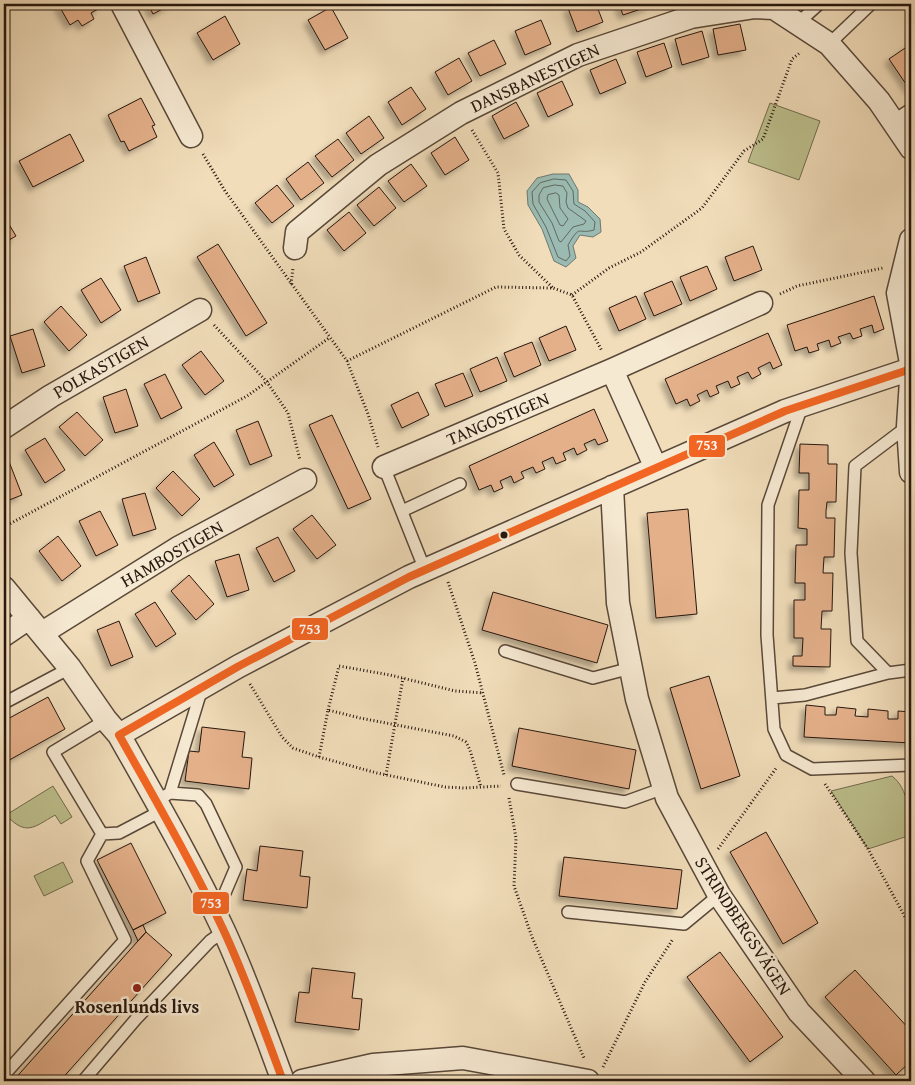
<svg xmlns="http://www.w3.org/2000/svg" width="915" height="1085" font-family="'Gentium Book Plus',serif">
<defs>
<filter id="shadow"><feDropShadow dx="-4.5" dy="4.5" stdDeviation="2.5" flood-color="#0004"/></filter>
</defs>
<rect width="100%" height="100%" fill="#f1ddba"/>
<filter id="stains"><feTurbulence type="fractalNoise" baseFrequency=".004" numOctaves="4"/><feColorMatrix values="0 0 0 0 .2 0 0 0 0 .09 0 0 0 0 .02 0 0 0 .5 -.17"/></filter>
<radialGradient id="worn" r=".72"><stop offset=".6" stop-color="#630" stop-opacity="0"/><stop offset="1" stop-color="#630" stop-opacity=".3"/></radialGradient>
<path fill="#bdc08d" stroke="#726c4e" d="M770 103 820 121 799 180 748 162Z
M892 776C909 789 909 815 911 835L868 849 831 791Z
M53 786 72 817 61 824 55 815C33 828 26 836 6 815Z
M63 862 73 882 44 896 34 876Z"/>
<path fill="#9bbbb2" stroke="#6c7970" d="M553 174H569L578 190V202L588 207 600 219 601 232 593 237 580 235 573 246 576 258 566 267 554 261 542 229 528 205 527 191 537 178Z"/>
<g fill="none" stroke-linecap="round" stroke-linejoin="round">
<path stroke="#606960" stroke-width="1" d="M554 179 566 180 573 191 574 204 585 211 595 222 594 230C577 235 581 223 568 245L570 256 566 261 558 257 546 227 533 204 532 192 540 183Z
M555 185 563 186 567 193 566 202 568 208 586 221 584 224 573 227 561 242 559 241 552 223 539 202V195L543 188Z
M556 193 559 195 560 208 568 219 563 226 560 225 547 199 548 195Z"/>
</g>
<path fill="#e4b08a" stroke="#26170e" filter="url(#shadow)" d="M58 4H98L100 8 91 13 94 19 82 26 78 20 70 25Z
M148 4H172L153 14Z
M578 4H596L603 22 577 32 568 8Z
M619 4H649L650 6 623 15Z
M331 7 348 38 325 50 308 20Z
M225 16 240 44 213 60 197 33Z
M541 20 551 44 525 55 515 31Z
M740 24 746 50 718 55 713 29Z
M702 31 709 57 682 65 675 39Z
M494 40 506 64 480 76 468 53Z
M664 43 672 67 646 77 637 52Z
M911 44V89L910 90 889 59Z
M459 58 472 81 448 95 435 72Z
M616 59 626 83 600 94 590 70Z
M562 81 573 105 548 117 537 93Z
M411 87 426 109 402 125 388 102Z
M141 98 155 125 152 126 157 137 129 151 124 141 121 142 108 115Z
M516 102 529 126 504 139 492 116Z
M369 116 384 138 361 154 346 133Z
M70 134 84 161 33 187 19 161Z
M455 137 469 160 445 175 431 153Z
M338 139 354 160 332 177 315 156Z
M308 162 324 183 301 200 286 179Z
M411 164 427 186 404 202 388 181Z
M277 185 294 206 272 223 255 203Z
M379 187 396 208 374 226 357 205Z
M349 212 366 233 344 251 327 230Z
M4 216 16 236 4 243Z
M218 244 267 323 246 336 197 257Z
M753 246 762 270 734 281 725 257Z
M146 257 160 293 138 302 124 266Z
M707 266 717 289 690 301 680 277Z
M101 278 121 310 101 323 81 290Z
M672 281 682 304 654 316 644 293Z
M636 296 646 319 619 331 609 308Z
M874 296 884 329 874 333 872 325 860 329 862 336 853 339 850 333 838 337 841 343 831 347 829 340 817 344 819 350 809 353 807 347 795 351 787 325Z
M61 306 87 335 69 351 44 322Z
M566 326 576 350 549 361 539 338Z
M33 329 45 366 22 373 10 336Z
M768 333 782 365 773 369 770 362 758 368 761 374 752 379 748 372 737 377 740 384 731 388 728 381 716 386 719 393 710 397 707 390 697 395 700 401 690 406 687 399 676 404 665 379Z
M532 342 541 365 514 377 504 353Z
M201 351 224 381 205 395 182 365Z
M497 357 507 381 480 392 470 369Z
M463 373 473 396 445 407 435 384Z
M165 374 182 408 161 419 144 384Z
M126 389 138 426 115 433 103 397Z
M418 392 429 415 402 428 391 405Z
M594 409 608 441 598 445 595 439 584 444 587 450 577 455 574 448 563 453 566 460 556 464 553 457 542 462 545 469 536 473 533 467 521 472 524 478 514 483 511 476 500 481 503 488 494 492 491 485 479 490 469 466Z
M77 412 103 440 85 456 59 427Z
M332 415 371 499 348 509 309 425Z
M258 421 272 456 250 465 236 430Z
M45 438 65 470 45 483 25 450Z
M214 442 234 475 214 487 194 455Z
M800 444 828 445V464H837L836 502H827L826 511V518H835L834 557H824L823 573H833L832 611H822L821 629H831L830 667 793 666V656H802L803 638H794V600H805V583H795L796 545H807V529L798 528 799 490H809V473H799Z
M8 459 22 495 4 502V460Z
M173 471 200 499 182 516 156 488Z
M145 493 156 529 133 536 122 499Z
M688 509 697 614 656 618 647 513Z
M100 511 118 545 96 556 79 521Z
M312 515 336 545 317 559 293 529Z
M58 536 81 566 62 581 39 551Z
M278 537 295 571 274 582 256 548Z
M239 554 249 590 227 597 215 561Z
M189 575 214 604 196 620 171 591Z
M493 592 608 625 597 663 482 630Z
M155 602 176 634 156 647 135 614Z
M119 621 133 657 111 666 97 630Z
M709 676 740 776 701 789 670 688Z
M48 697 65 729 4 763V721Z
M806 705 825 707V715H836L837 707 856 709 855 716 868 717V709L888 711V719H898V711L911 712V743L804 737Z
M202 727 245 732 242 757 252 758 249 789 185 781 189 751 199 752Z
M519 728 636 750 629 789 512 766Z
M766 832 818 923 783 944 730 852Z
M131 843 166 913 133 930 97 860Z
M260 846 303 851 300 876 310 877 307 908 243 900 247 869 257 871Z
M564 857 682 870 677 909 559 896Z
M143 925 146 932 138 941 133 930Z
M146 932 172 955 60 1081H13Z
M720 952 783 1037 750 1062 687 977Z
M312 968 355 973 352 998 362 999 359 1030 295 1022 299 992 309 993Z
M855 970 911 1031V1061L896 1075 825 997Z"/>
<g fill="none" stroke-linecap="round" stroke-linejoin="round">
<defs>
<path id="service" d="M798 23 819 4
M829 44 871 4
M893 121 911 109
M802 406 768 505 767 635 774 729 786 755 812 769 911 765
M908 426 855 466 851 553 857 641 888 673 911 670
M384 467 425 570
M402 511 460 484
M505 651 593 678 631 668
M772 698 805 695 888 673
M4 703 70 668
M106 720 53 752 102 834 119 833 161 811
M517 784 625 802 664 788
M170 793 202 688
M156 801 170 793 198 795 206 804 236 867 216 914
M568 912 684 924 719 895
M373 1065 374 1081
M4 1075 125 940 87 861 102 834
M83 1081 136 1019 210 941 224 931"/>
<path id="minor" d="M122 4 191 136
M911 240 898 293 911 363
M295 248 297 232 378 165 461 113 578 55 691 17 755 7 774 8 829 44 879 101 911 148
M612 370 656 468
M911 380 908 426 911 472
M4 427 51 396 200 310
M384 467 612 370 761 303
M612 487 618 603 637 699 667 798 719 895 799 1012 864 1081
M4 588 70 668 106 720 119 735C155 799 192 863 223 929 246 978 264 1030 283 1081
M42 633 178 548 305 480
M4 635 29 618
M119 735 239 666 409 577 785 411 911 369
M302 1081 373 1065 463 1058 588 1081"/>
</defs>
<use href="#service" stroke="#594839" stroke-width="14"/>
<use href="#minor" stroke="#594839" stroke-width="25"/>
<path stroke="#26170e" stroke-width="3" stroke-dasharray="1 2.5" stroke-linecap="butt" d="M472 130 498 173 504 229 519 255 553 288
M203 154 225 191 347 361 368 414 378 447
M291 284 293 268
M780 294 797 286 883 268
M572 295 609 268 641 252 702 208 744 151 763 139 792 59 801 52
M214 325 267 382 288 413 300 460
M347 361 496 287 553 288 572 295 602 351
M4 527 247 396 329 338
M448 582 475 663 504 775
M250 684 282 737 293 748 319 757 377 773 445 787 464 788 501 786
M328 710 339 666 390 675 455 691 483 693
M319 757 328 710 360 718 454 736 466 742 470 750 481 787
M386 775 403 678
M825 784 868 849 911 928
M509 798 516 838 514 886 532 937 584 1058
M718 849 777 767
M603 1067 645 982 673 939"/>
<use href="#service" stroke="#f6e9d2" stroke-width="11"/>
<use href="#minor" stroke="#f6e9d2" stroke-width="22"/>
<defs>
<path id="bus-1" d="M119 735 239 666 409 577 785 411 911 369
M119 735C155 799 192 863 223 929 246 978 264 1030 283 1081"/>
</defs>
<use href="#bus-1" stroke="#f6e9d2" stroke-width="11"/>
<use href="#bus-1" stroke="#f26522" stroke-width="8"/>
</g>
<circle fill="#26170e" stroke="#f6e9d2" stroke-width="2" cx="504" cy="535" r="4.5"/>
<circle fill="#8f2418" stroke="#f6e9d2" stroke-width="2" cx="137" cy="988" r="5"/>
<g text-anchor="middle" stroke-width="5" stroke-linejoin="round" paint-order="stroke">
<g font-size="18" fill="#26170e" stroke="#f6e9d2">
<text transform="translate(535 78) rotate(-25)" y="6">DANSBANESTIGEN</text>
<text transform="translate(101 367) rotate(-30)" y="6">POLKASTIGEN</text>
<text transform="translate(498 419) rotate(-23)" y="6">TANGOSTIGEN</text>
<text transform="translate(172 554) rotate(-30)" y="6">HAMBOSTIGEN</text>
<text transform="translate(743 926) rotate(57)" y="6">STRINDBERGSVÄGEN</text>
</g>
<g font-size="18" font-weight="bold" fill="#26170e" stroke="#f6e9d2">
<text x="137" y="1013">Rosenlunds livs</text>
</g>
</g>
<g stroke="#f6e9d2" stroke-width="2">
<rect x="688" y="434" width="38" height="24" rx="5" fill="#f26522"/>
<rect x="291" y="617" width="38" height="24" rx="5" fill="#f26522"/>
<rect x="192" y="891" width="38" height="24" rx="5" fill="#f26522"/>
</g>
<g font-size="14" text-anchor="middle" font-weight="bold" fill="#fff">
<text x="707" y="450">753</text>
<text x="310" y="634">753</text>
<text x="211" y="908">753</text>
</g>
<rect width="915" height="1085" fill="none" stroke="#f1ddba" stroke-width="20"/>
<rect x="5" y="5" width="905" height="1075" fill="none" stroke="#26170e" stroke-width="2.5"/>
<rect x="10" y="10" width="895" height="1065" fill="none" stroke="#26170e"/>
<rect width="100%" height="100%" filter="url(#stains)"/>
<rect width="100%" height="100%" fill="url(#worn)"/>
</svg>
